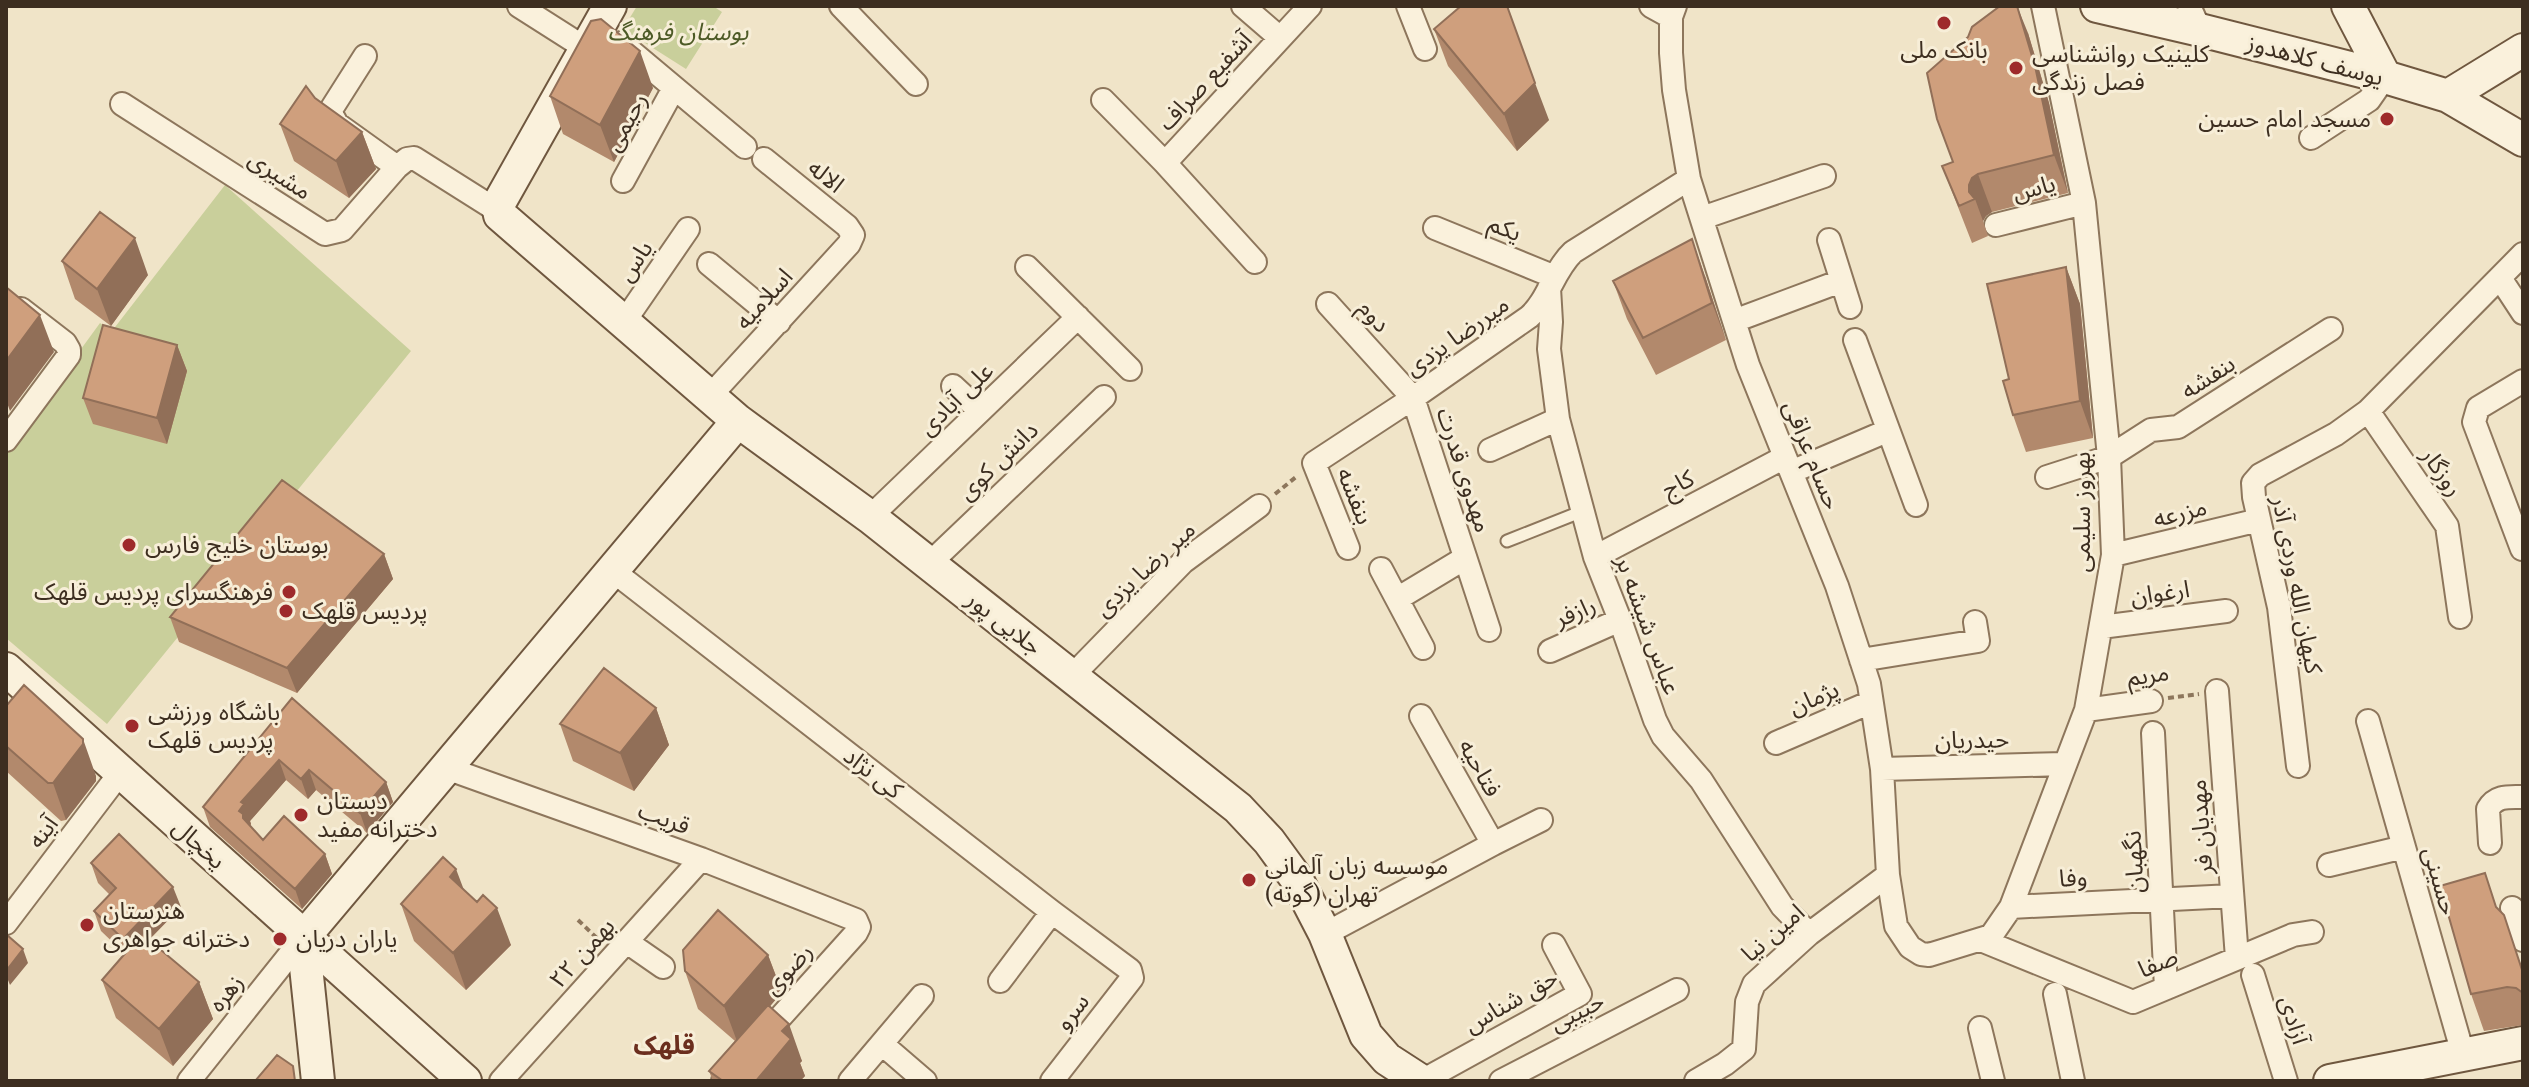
<svg xmlns="http://www.w3.org/2000/svg" width="2529" height="1087" font-family="'Libre Baskerville','Noto Sans Arabic',serif">
<rect width="100%" height="100%" fill="#f0e4c8"/>
<path fill="#c9cf9b" d="M637 6H713L722 12 686 69 623 29Z
M225 185 411 351 107 724 6 638V452L100 323 112 331Z"/>
<g fill="none" stroke-linecap="round" stroke-linejoin="round">
<defs>
<path id="lane" d="M1507 541 1583 511"/>
<path id="street" d="M519 6 585 48
M841 6 916 84
M1243 6 1280 38
M1408 6 1425 49
M1651 6 1671 17
M1675 6 1671 17V53L1674 90 1689 179 1748 365 1837 586 1869 684 1882 769 1888 875 1896 926 1910 947 1921 954 1929 955 1991 936 2011 907 2086 710 2113 555 2109 457 2084 203 2043 6
M2189 6 2200 30
M621 43 745 147
M365 56 332 108V115L337 124 397 167
M1103 100 1165 163 1255 262
M122 104 325 234 342 230 397 167 407 159 414 158 498 211
M2311 138 2369 100 2385 77
M1165 163 1310 6
M623 181 674 88
M1702 218 1824 176
M1996 225 2084 203
M1435 228 1555 277
M1829 240 1850 307
M709 264 779 322
M1027 267 1130 369
M2500 278 2523 313
M1549 288 1551 322 1549 349 1558 419 1595 557 1620 620 1655 720 1663 736 1701 780 1782 906 1809 934
M1328 304 1413 398 1489 630
M1734 321 1841 281
M624 322 688 229
M1855 340 1916 505
M953 386 980 411
M710 396 849 244 853 235 847 226 764 159
M2368 411 2447 526 2460 617
M6 440 69 355V350L65 343 21 309
M1490 450 1558 419
M1791 472 1887 431
M2047 477 2109 457 2151 430 2178 427 2331 329
M870 517 1078 317
M1348 548 1314 463 1413 398 1529 317C1549 299 1553 271 1573 252L1689 179
M2522 549 2474 422 2478 408 2523 381
M2113 555 2259 520
M1595 557 1785 457
M929 564 1104 397
M1381 569 1423 648
M613 571 1052 912 1130 970 1132 978 1052 1081
M1397 599 1465 558
M2101 627 2226 611
M1550 651 1620 620
M1861 660 1978 641 1975 622
M1072 676 1183 562 1259 506
M2217 691 2237 958
M2086 710 2151 701
M1421 716 1493 844 1541 820
M2368 721 2463 1054
M2153 733 2166 988
M1776 743 1871 702
M2298 766 2279 607 2254 497 2253 483 2260 475 2336 434 2368 411 2523 254
M446 768 701 859 856 920 859 927 856 933 723 1081
M1882 769 2064 764
M2490 843 2488 809C2496 795 2509 797 2523 797
M2329 865 2404 847
M2011 907 2232 896
M2512 908 2523 940
M6 923 120 773
M1325 934 1493 844
M1981 940 2133 1002 2293 935 2312 932
M627 942 663 967
M2253 975 2286 1081
M1000 981 1052 912
M2055 994 2073 1081
M1980 1028 1993 1081
M882 1044 925 1081
M189 1081 303 938
M501 1081 701 859
M850 1081 922 996
M1422 1081 1580 994 1554 945
M1501 1081 1677 990
M1696 1081 1725 1064 1744 1049 1747 1002 1754 984 1809 934 1888 875"/>
<path id="secondary" d="M610 6 498 205 500 215 738 421 870 517 1238 808 1269 841 1296 878 1325 934 1366 1035 1387 1059 1421 1081
M2097 6 2200 30 2385 77 2448 96 2523 140
M2348 6 2385 77
M2448 96 2523 50
M6 669 465 1081
M303 938 738 421
M303 938 318 1081
M2330 1081 2523 1043"/>
</defs>
<use href="#lane" stroke="#8d765c" stroke-width="15"/>
<use href="#street" stroke="#8d765c" stroke-width="26"/>
<use href="#secondary" stroke="#6f573f" stroke-width="36"/>
<path stroke="#8d765c" stroke-width="4" stroke-dasharray="6 4" stroke-linecap="butt" d="M1275 494 1296 477
M2168 698 2199 694
M578 920 602 943"/>
<use href="#lane" stroke="#faf1dc" stroke-width="11"/>
<use href="#street" stroke="#faf1dc" stroke-width="22"/>
<use href="#secondary" stroke="#faf1dc" stroke-width="32"/>
</g>
<path fill="#b2896c" d="M1434 29 1549 120 1517 151 1448 66Z
M2028 33 2049 103 2068 193 1992 212 1986 216 1983 221 1988 236 1972 243 1942 166 1953 162Z
M653 88 614 162 563 134 550 96Z
M315 98 362 132 376 169 349 198 294 161 280 124Z
M62 261 148 275 111 326 75 299Z
M2066 267 2080 304 2093 438 2026 452 2013 415Z
M1705 276 1726 340 1656 375 1627 319 1613 281Z
M177 345 187 371 167 444 93 424 83 398Z
M384 554 393 579 297 693 179 642 170 617Z
M292 698 386 782 393 802 367 833 316 790 308 799 286 780 250 821 251 824 250 826 263 840 325 854 332 874 302 909 210 827 203 807Z
M6 706 96 776V781L66 820 61 821 6 771Z
M656 708 669 745 634 791 573 761 560 724Z
M91 863 181 907 149 940 199 982 213 1019 173 1066 116 1018 102 980 125 954 101 931 94 911 110 895 98 883Z
M464 891 477 902 511 945 466 990 414 941 401 904Z
M2498 910 2523 969V1025L2484 1031 2471 994Z
M768 955 782 992 770 1006 802 1061 800 1063 805 1076 800 1081H713L709 1071 735 1041 698 1009 685 971Z"/>
<path fill="#916f58" d="M2017 6 2028 33 2049 103 2068 193 2054 155Z
M640 51 653 88 614 162 600 125Z
M1535 83 1549 120 1517 151 1504 114Z
M362 132 376 169 349 198 336 161Z
M1978 174 1992 212 1986 216 1983 221 1975 199 1969 192V185L1972 178Z
M135 238 148 275 111 326 97 289Z
M1692 239 1705 276 1726 340 1712 303Z
M2066 267 2080 304 2093 438 2080 401Z
M40 315 54 352 10 411 6 400V361Z
M177 345 187 371 167 444 157 418Z
M384 554 393 579 297 693 287 668Z
M656 708 669 745 634 791 620 753Z
M83 739 96 776V781L66 820 53 783Z
M279 760 286 780 250 821 251 824 248 828 239 811 241 802Z
M309 770 316 790 308 799 301 779Z
M386 782 393 802 367 833 360 813Z
M325 854 332 874 302 909 295 889Z
M456 869 470 906 450 877Z
M173 887 181 907 130 959 123 939Z
M497 908 511 945 466 990 453 953Z
M23 949 28 963 10 985 6 975V971Z
M768 955 782 992 738 1044 724 1006Z
M199 982 213 1019 173 1066 159 1029Z
M789 1024 802 1061 800 1063 805 1076 800 1081H756L782 1031Z"/>
<path fill="#cf9f7d" stroke="#916f58" stroke-width="2" d="M1461 6H1507L1535 83 1504 114 1434 29Z
M2000 6H2017L2035 66 2054 155 1978 174 1972 178 1969 185V192L1975 199 1959 206 1942 166 1953 162 1937 119 1927 73 1968 37 1972 27Z
M601 19 640 51 600 125 550 96 591 21Z
M306 86 315 98 362 132 336 161 280 124Z
M100 212 135 238 97 289 62 261Z
M1692 239 1712 303 1643 338 1613 281Z
M2066 267 2080 401 2013 415 2003 381 2009 379 1987 284Z
M6 287 40 315 6 361Z
M103 325 177 345 157 418 83 398Z
M282 480 384 554 287 668 170 617Z
M604 668 656 708 620 753 560 724Z
M24 685 83 739V744L53 783H48L6 746V706Z
M292 698 386 782 360 813 309 770 301 779 279 760 241 802 244 804 239 811 243 814V818L263 840 284 816 325 854 295 889 203 807Z
M119 834 173 887 123 939 94 911 116 888 91 863Z
M443 857 456 869 450 877 477 902 483 895 497 908 453 953 401 904Z
M2485 873 2496 907 2504 915 2523 973V993L2516 988 2507 987 2471 994 2440 886Z
M718 910 768 955 724 1006 685 971 683 950Z
M142 934 199 982 159 1029 102 980Z
M7 935 23 949 6 971V936Z
M768 1005 789 1024 782 1031 791 1039 756 1081H723L709 1071Z
M277 1055 293 1066 295 1081H255Z"/>
<g fill="#9e2a2b" stroke="#f7eed8" stroke-width="3">
<circle cx="1944" cy="23" r="8"/>
<circle cx="2016" cy="68" r="8"/>
<circle cx="2387" cy="119" r="8"/>
<circle cx="129" cy="545" r="8"/>
<circle cx="289" cy="592" r="8"/>
<circle cx="286" cy="611" r="8"/>
<circle cx="132" cy="726" r="8"/>
<circle cx="301" cy="815" r="8"/>
<circle cx="1249" cy="880" r="8"/>
<circle cx="87" cy="925" r="8"/>
<circle cx="280" cy="939" r="8"/>
</g>
<g text-anchor="middle" stroke-width="6" stroke-linejoin="round" paint-order="stroke">
<g font-size="24" font-style="italic" fill="#4d5a26" stroke="#f7eed8">
<text x="678" y="40">بوستان فرهنگ</text>
</g>
<g font-size="24" fill="#3d2e20" stroke="#f7eed8" text-anchor="start">
<text x="1944" y="58" text-anchor="middle">بانک ملی</text>
<text x="2032" y="62">کلینیک روانشناسی<tspan x="2032" dy="28">فصل زندگی</tspan></text>
<text x="2371" y="127" text-anchor="end">مسجد امام حسین</text>
<text x="145" y="553">بوستان خلیج فارس</text>
<text x="273" y="600" text-anchor="end">فرهنگسرای پردیس قلهک</text>
<text x="302" y="619">پردیس قلهک</text>
<text x="148" y="720">باشگاه ورزشی<tspan x="148" dy="28">پردیس قلهک</tspan></text>
<text x="317" y="809">دبستان<tspan x="317" dy="28">دخترانه مفید</tspan></text>
<text x="1265" y="874">موسسه زبان آلمانی<tspan x="1265" dy="28">تهران (گوته)</tspan></text>
<text x="103" y="919">هنرستان<tspan x="103" dy="28">دخترانه جواهری</tspan></text>
<text x="296" y="947">یاران دریان</text>
</g>
<g font-size="24" fill="#3d2e20" stroke="#f7eed8">
<text transform="translate(2315 60) rotate(15)" y="8">یوسف کلاهدوز</text>
<text transform="translate(1205 81) rotate(-47)" y="8">آشفیع صراف</text>
<text transform="translate(626 122) rotate(-61)" y="8">رحیمی</text>
<text transform="translate(280 175) rotate(33)" y="8">مشیری</text>
<text transform="translate(826 176) rotate(39)" y="8">الاله</text>
<text transform="translate(2034 188) rotate(-14)" y="8">یاس</text>
<text transform="translate(1505 228) rotate(23)" y="8">یکم</text>
<text transform="translate(635 261) rotate(-56)" y="8">یاس</text>
<text transform="translate(764 299) rotate(-48)" y="8">اسلامیه</text>
<text transform="translate(1374 316) rotate(48)" y="8">دوم</text>
<text transform="translate(1457 336) rotate(-35)" y="8">میررضا یزدی</text>
<text transform="translate(2208 377) rotate(-33)" y="8">بنفشه</text>
<text transform="translate(956 399) rotate(-44)" y="8">علی آبادی</text>
<text transform="translate(1812 455) rotate(68)" y="8">حسام عراقی</text>
<text transform="translate(998 461) rotate(-44)" y="8">دانش کوی</text>
<text transform="translate(1464 470) rotate(72)" y="8">مهدوی قدرت</text>
<text transform="translate(2442 472) rotate(55)" y="8">روزگار</text>
<text transform="translate(1678 484) rotate(-28)" y="8">کاج</text>
<text transform="translate(1355 496) rotate(68)" y="8">بنفشه</text>
<text transform="translate(2082 512) rotate(-90)" y="8">بهروز سلیمی</text>
<text transform="translate(2180 513) rotate(-14)" y="8">مزرعه</text>
<text transform="translate(1145 569) rotate(-43)" y="8">میر رضا یزدی</text>
<text transform="translate(2297 585) rotate(79)" y="8">کیهان الله وردی آذر</text>
<text transform="translate(2160 593) rotate(-8)" y="8">ارغوان</text>
<text transform="translate(1575 612) rotate(-23)" y="8">رازفر</text>
<text transform="translate(1004 623) rotate(38)" y="8">جلایی پور</text>
<text transform="translate(1648 625) rotate(70)" y="8">عباس شیشه بر</text>
<text transform="translate(2148 675) rotate(-8)" y="8">مریم</text>
<text transform="translate(1814 698) rotate(-23)" y="8">پژمان</text>
<text transform="translate(1972 740) rotate(-1)" y="8">حیدریان</text>
<text transform="translate(1480 768) rotate(61)" y="8">فتاحیه</text>
<text transform="translate(873 773) rotate(38)" y="8">کی نژاد</text>
<text transform="translate(664 818) rotate(20)" y="8">قریب</text>
<text transform="translate(2201 827) rotate(-94)" y="8">مهدیان فر</text>
<text transform="translate(43 832) rotate(-53)" y="8">آینه</text>
<text transform="translate(199 844) rotate(42)" y="8">یخچال</text>
<text transform="translate(2134 862) rotate(-93)" y="8">نگهبان</text>
<text transform="translate(2073 878) rotate(-3)" y="8">وفا</text>
<text transform="translate(2440 881) rotate(74)" y="8">حسینی</text>
<text transform="translate(1773 933) rotate(-41)" y="8">امین نیا</text>
<text transform="translate(582 953) rotate(-48)" y="8">۲۲ بهمن</text>
<text transform="translate(2158 963) rotate(-23)" y="8">صفا</text>
<text transform="translate(788 969) rotate(-48)" y="8">رضوی</text>
<text transform="translate(226 993) rotate(-51)" y="8">زهره</text>
<text transform="translate(1511 1001) rotate(-30)" y="8">حق شناس</text>
<text transform="translate(1072 1012) rotate(-52)" y="8">سرو</text>
<text transform="translate(1577 1012) rotate(-27)" y="8">حبیبی</text>
<text transform="translate(2294 1020) rotate(73)" y="8">آزادی</text>
</g>
<g font-size="26" font-weight="bold" fill="#6b2e1e" stroke="#f7eed8">
<text x="664" y="1054">قلهک</text>
</g>
</g>
<rect width="2529" height="1087" fill="none" stroke="#3d2e20" stroke-width="16"/>
</svg>
